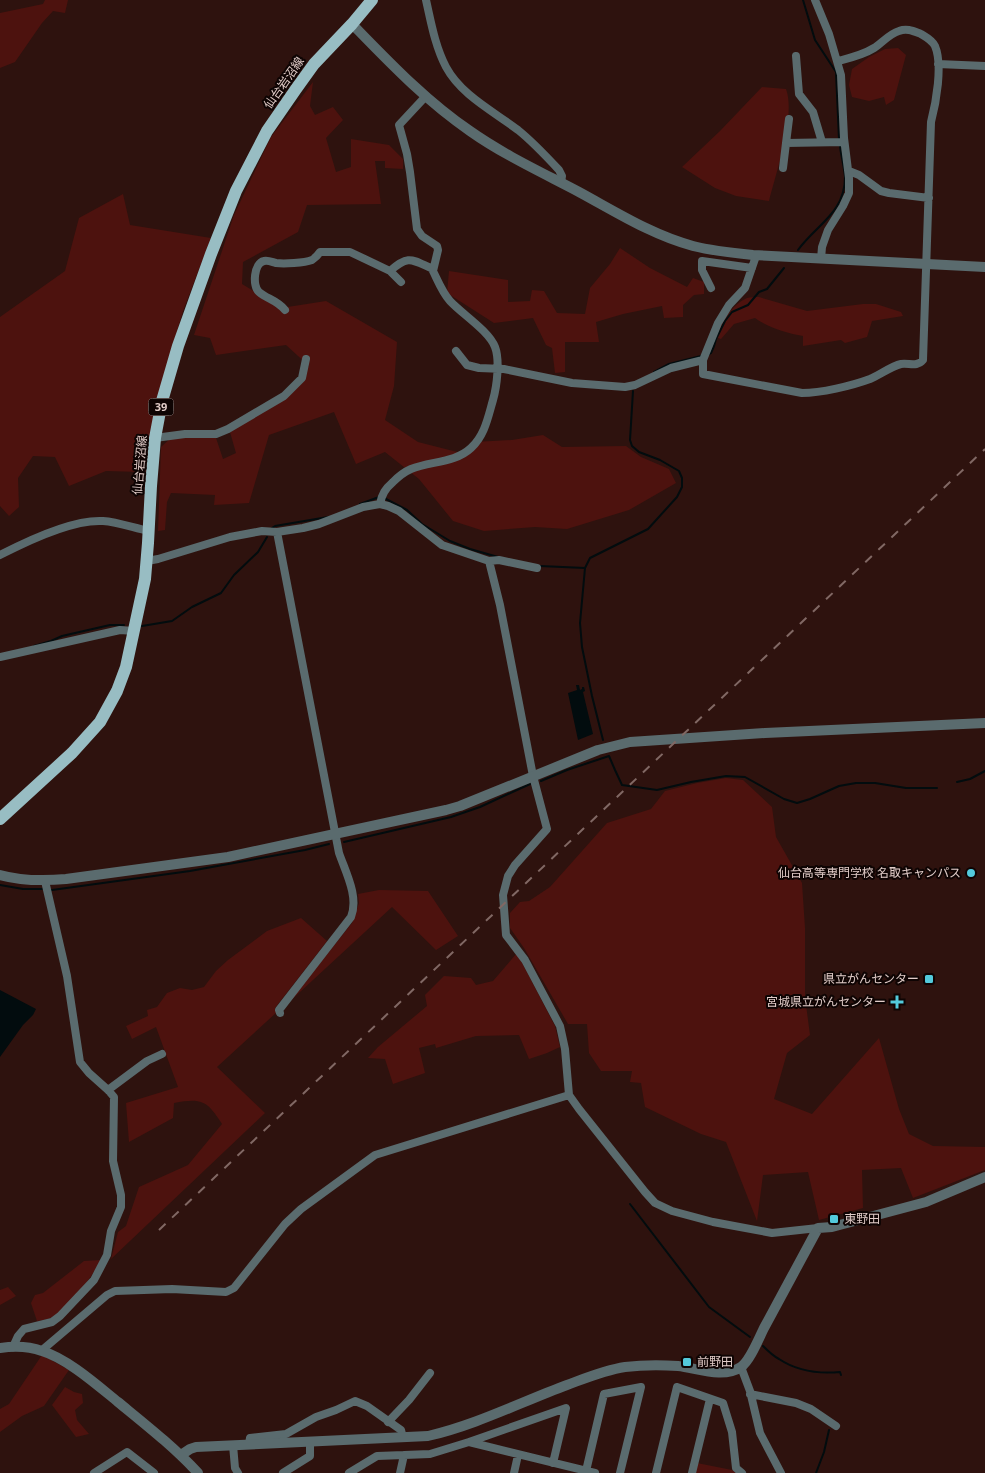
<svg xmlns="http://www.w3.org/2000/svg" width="985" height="1473" font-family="'Open Sans','Noto Sans JP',sans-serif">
<rect width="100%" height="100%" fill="#2e120e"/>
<path fill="#4d120e" d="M45 0H68L65 13 53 11 42 23 15 62 0 68V13L43 4Z
M885 49 898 48 906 55 894 100 886 105 884 97 869 101 852 97 849 85 852 69 869 57Z
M313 82 310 106 315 115 333 107 343 120 326 138 336 172 351 167V139L389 145 403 159V169L385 168V161H375L381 204 307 205 298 232 243 262 242 284 281 308 326 301 397 342 394 386 385 420 418 442 461 453 474 442 512 440 543 435 562 447 626 446 641 457 669 469 676 483 629 510 567 529 535 527 484 531 453 521 419 479 385 452 356 464 334 412 269 435 249 503 214 505 215 495 171 493 167 502 165 530 158 531 161 447 172 437 196 434 216 438 223 459 236 453 230 432 285 397 309 366 286 345 216 355 210 338 194 335 234 215 271 137Z
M762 87 786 89C796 115 776 173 769 201L736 196 715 188 682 167 720 131Z
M123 194 130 225 211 238 183 311 160 389 142 472 106 471 69 486 55 457 33 456 18 478 19 507 9 516 0 506V317L65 271 79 218Z
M620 248 650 268 687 287 693 278 704 282V294L694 295 683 305V317L664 318 662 306 623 314 596 322 599 342H565V372L555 373 552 348 546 345 533 318 494 323 447 293 449 271 508 280V302L530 301 532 290 544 291 557 313 585 314 590 288 610 264Z
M759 297 807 311 863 304H876L901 312 903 316 872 321 867 337 845 343 841 340 803 346V336C787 333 769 328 755 318L734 324 721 339 715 337C722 323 731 305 747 298 750 297 755 297 759 297Z
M726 778 743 780 772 807 776 837 802 883 805 928V997L810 1035 787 1053 774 1099 812 1114 879 1038 899 1109 909 1134 933 1146 985 1147V1170L913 1198 901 1168 862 1170 863 1208 819 1220 808 1172 763 1175 757 1221 726 1142 701 1134 645 1107 641 1083 630 1082 632 1071H601L589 1053 587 1024H568L524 948 510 928V913L520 902 529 901 550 887 607 823 651 809 665 791 697 783Z
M379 890 428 891 458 936 436 950 392 907 287 1004 352 923 359 903 358 894Z
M301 918 327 941 275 1008 277 1012 217 1067 265 1113 111 1259 118 1232 126 1226 139 1187 188 1165 222 1124C207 1100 201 1098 174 1103L173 1118 129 1142 126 1103 178 1087 156 1027 132 1039 126 1026 148 1016 147 1010 157 1007 167 993 180 988 192 990 204 987 216 971 228 960 267 931Z
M517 953 555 1026 560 1047 547 1053 529 1059 519 1035 476 1036 436 1048 435 1044 419 1048 425 1073 393 1084 385 1059 368 1058 378 1047 427 1006 425 995 444 976 471 978 476 985 493 981Z
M101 1260C92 1277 69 1308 52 1317 48 1320 42 1320 37 1321L31 1303 35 1295 43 1293 84 1261Z
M8 1287 16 1296 0 1305V1290Z
M42 1355 69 1370 44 1406 22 1416 0 1432V1409L9 1404Z
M65 1387 74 1392 82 1394 83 1403 75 1410 77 1420 89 1434 76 1437 52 1405Z
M697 1463 732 1470 736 1473H694Z"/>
<path fill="#020c0e" d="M576 685H579L580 690 582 689V687H584L585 691 583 692 593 734 578 740 568 693 577 690Z
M0 990 36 1009 33 1015 23 1025 0 1057Z"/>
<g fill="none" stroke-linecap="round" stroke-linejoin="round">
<path stroke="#020c0e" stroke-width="2" d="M803 0 815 40 836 72 839 139
M798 250C817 224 845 213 845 177 844 166 841 156 840 146
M708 355 711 353 714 346 716 339 725 321 732 312 748 305 759 292 767 289 784 268
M654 372 669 364 701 356
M384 498 407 510 422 524 450 541 470 549 498 557
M360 504 379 497
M272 528 275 526 328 517
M540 566 585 568
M142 626 172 621 192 607 221 593 234 575 258 552 267 537
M34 646 51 641 62 636 110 625H124
M603 740 592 696 582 647 580 623 585 568 590 558 648 529 677 497 682 487V478L679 471 660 460 639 452 632 446 630 440 633 391
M541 781 567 770 609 756 615 770 622 785 657 790 691 782 726 776 745 777 784 799 797 803 810 799 839 786 856 783H875L906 788H937
M957 782 970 779 985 771
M344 842 451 817 480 807 530 784
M0 885 23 889H42
M52 890 190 871 305 850 329 844
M630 1204 709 1307 750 1337
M763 1346C768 1351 773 1356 779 1359 797 1371 819 1374 840 1372L841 1375
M816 1473 824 1452 829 1430"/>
<path stroke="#5a6b6e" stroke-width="8" d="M426 0C431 22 435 46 446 67 461 95 493 111 518 130 533 142 546 156 559 170L562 176 561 182
M815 0 829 34 841 75 844 138 849 178V193L843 206 828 230 822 247 821 259
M796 56 799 94 813 112 822 142
M938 64 985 66
M786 143 789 119
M783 168 786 143 844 142
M849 171 859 175 881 191 889 193 929 198
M756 256 745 288 729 305 718 323 703 360V374L802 393C821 393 851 386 870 379 879 375 892 366 901 364 910 363 917 367 923 360L931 122C936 103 943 65 935 46 932 40 926 37 921 34 913 31 907 28 899 31 889 34 882 43 874 48 863 55 850 58 838 61
M390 271 401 282
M711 288 702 270V261L752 268
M285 310C277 300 267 299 259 292 252 286 254 263 264 261 268 260 272 262 276 263 284 264 304 263 312 260 315 258 318 255 320 252H350L390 271C409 254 412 260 433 269
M456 351 467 365 479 368 504 369 572 383 625 387 635 385 671 368 703 360
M155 438 185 434H216L228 429 284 396 302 378 306 359
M380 504C382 494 385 489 393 482 398 477 404 472 411 469 431 461 455 463 471 448 485 435 488 417 493 400 497 386 500 360 495 347 489 331 462 314 450 301 442 292 438 281 433 271L438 250 437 246 422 236 417 229 410 172 407 154 399 125 426 96
M277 532 339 853C346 873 359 897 351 917L279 1010 280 1013
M0 555C27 541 72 519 103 521 118 522 134 528 149 531
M147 561 158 559 230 537 262 531 277 532 303 528 319 524 363 507 380 504 388 506 399 511 442 545 489 561 500 605 533 776 547 829 515 865 508 876 503 895 506 935 525 960 560 1026 565 1049 569 1095 579 1109 645 1192 655 1203 672 1211 713 1222 772 1233 818 1228
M489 561 499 560 537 568
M0 657 120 630 134 631
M108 1090 147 1061 162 1054
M13 1347 18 1336 24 1329 52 1322 60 1316 94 1280 107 1255 111 1231 121 1207V1195L113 1161 114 1097 108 1090 89 1073 80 1062 67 976 45 881
M41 1351 107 1295 115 1291 172 1289 226 1292 234 1288 285 1224 301 1209 375 1155 569 1095
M741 1367 750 1391 760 1433 781 1473
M750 1394 796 1403 811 1409 836 1426
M388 1422 409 1400 430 1373
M469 1442 566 1408 553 1463
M249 1444 250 1438 286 1434 316 1417 336 1410 355 1401 367 1406 401 1430 403 1438
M233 1445 235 1468 238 1473
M586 1471 604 1394 641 1387 620 1473
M94 1473 127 1452 154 1473
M283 1473 310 1456V1441
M349 1473 377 1456 404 1455
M400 1473 404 1455 430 1454 469 1442 595 1473
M514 1473 518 1455
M656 1473 677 1387 723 1403 732 1432 736 1468 742 1473
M692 1473 710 1399"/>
<path stroke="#5a6b6e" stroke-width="10" d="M352 24C389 62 426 101 470 131 504 155 543 173 579 192 616 212 652 235 693 246 713 251 733 253 753 255L985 267
M0 875C22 881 44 881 66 879L228 857 446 810 460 806 598 750 630 742 765 733 985 723
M0 1348C14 1346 28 1346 42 1351 68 1359 97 1385 118 1402 146 1425 174 1447 198 1473
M181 1455 190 1449 196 1447 428 1436C476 1425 521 1402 567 1385 586 1378 605 1370 625 1367 642 1365 661 1365 678 1366 697 1368 723 1379 741 1367 750 1361 759 1338 764 1328 782 1295 800 1261 818 1228L832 1227 926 1202 985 1177"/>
<path stroke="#98bdc3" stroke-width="12" d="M0 819 72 753 100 722 117 691 126 667 145 579 148 543 151 486 155 438 162 401 178 346 211 254 236 191 267 131 296 89 314 64 352 24 372 0"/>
<path stroke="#816864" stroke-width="2" stroke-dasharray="9 9" stroke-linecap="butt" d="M159 1230 985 449"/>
</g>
<g fill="#53cadc" stroke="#0e0403" stroke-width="2">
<circle cx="971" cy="873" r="5"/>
<rect x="924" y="974" width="10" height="10" rx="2.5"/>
<path d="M894.5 994.5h5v5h5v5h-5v5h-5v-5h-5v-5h5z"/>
<rect x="829" y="1214" width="10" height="10" rx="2.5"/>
<rect x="682" y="1357" width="10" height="10" rx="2.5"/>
</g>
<g text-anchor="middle" stroke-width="4" stroke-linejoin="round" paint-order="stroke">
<rect fill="#0e0403" stroke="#a2908d" stroke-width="1" x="148.5" y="398.5" width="25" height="17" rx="4"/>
<g font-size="11" font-weight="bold" fill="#e1ccc8">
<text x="161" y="411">39</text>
</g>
<g font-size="12" fill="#e1ccc8" stroke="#0e0403">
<text transform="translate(284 83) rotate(-55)" y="4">仙台岩沼線</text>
<text transform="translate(140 465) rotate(-85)" y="4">仙台岩沼線</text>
</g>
<g font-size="12" fill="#e1ccc8" stroke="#0e0403" text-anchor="end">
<text x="961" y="877">仙台高等専門学校 名取キャンパス</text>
<text x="919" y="983">県立がんセンター</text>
<text x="886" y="1006">宮城県立がんセンター</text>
<text x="844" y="1223" text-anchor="start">東野田</text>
<text x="697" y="1366" text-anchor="start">前野田</text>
</g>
</g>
</svg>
